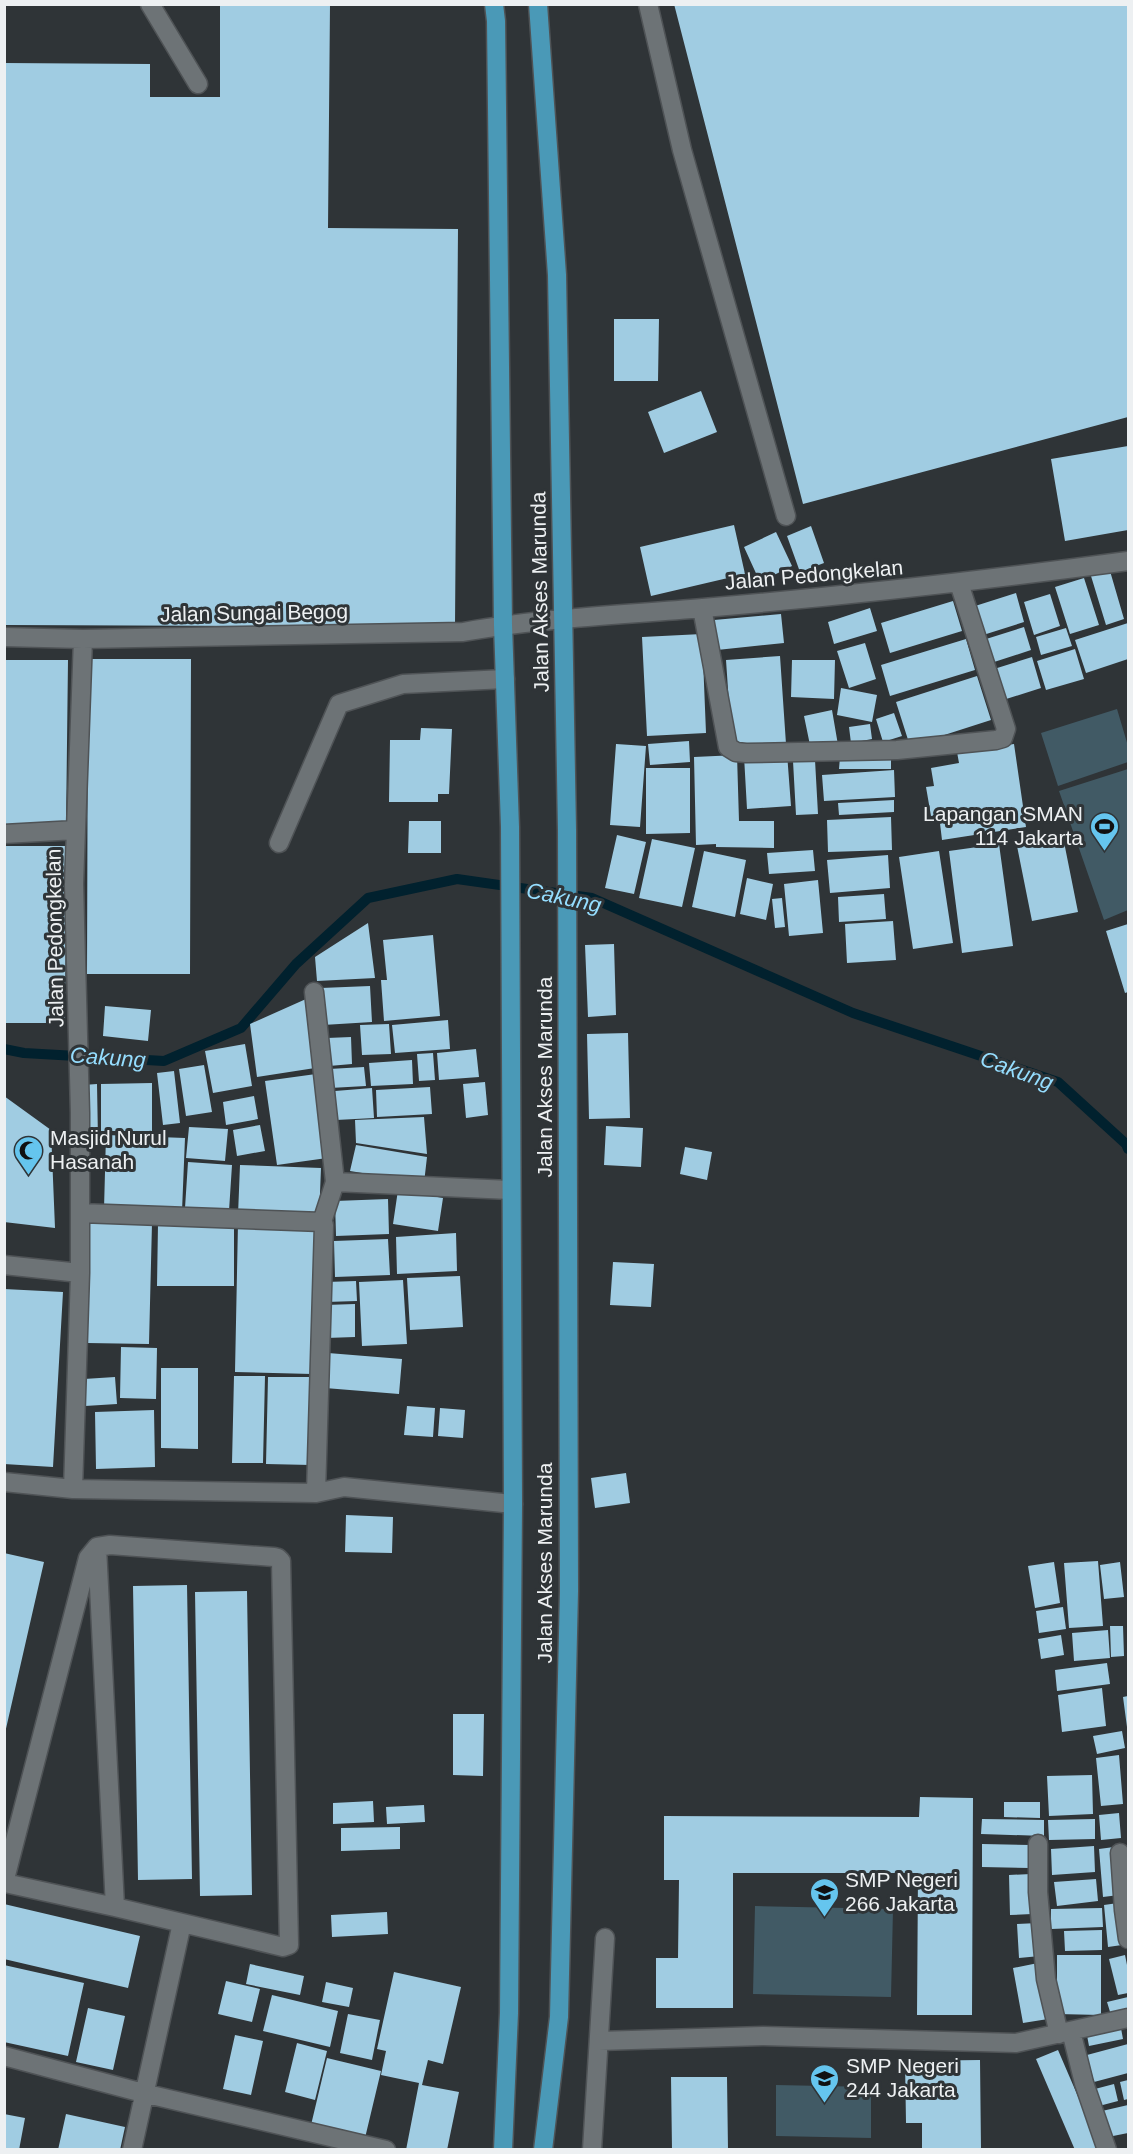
<svg xmlns="http://www.w3.org/2000/svg" width="1133" height="2154" font-family="Arial,sans-serif">
<rect width="100%" height="100%" fill="#2f3437"/>
<path fill="#415a65" d="M1117 709 1128 746V762L1058 786 1041 733Z
M1128 769V910L1104 920 1059 791Z
M755 1906 893 1909 891 1997 753 1994Z
M776 2085 871 2087V2138L776 2136Z"/>
<g fill="none" stroke-linecap="round" stroke-linejoin="round">
<path stroke="#01212e" stroke-width="10" d="M4 1049 24 1053 164 1061 241 1028 296 964 368 898 457 879 592 898 853 1013 1058 1082 1126 1144 1128 1149"/>
</g>
<path fill="#a0cce2" d="M220 4H330L328 228 458 229 455 627 4 625V63L150 64V97H220Z
M674 4H1128V417L803 504Z
M614 319H659L658 381H614Z
M701 391 717 432 664 453 648 412Z
M1128 446V530L1065 541 1051 459Z
M734 525 745 574 651 596 640 547Z
M811 526 824 563 800 572 787 536Z
M776 532 792 566 760 582 744 547Z
M1110 571 1124 619 1106 625 1091 576Z
M1084 578 1099 625 1070 634 1055 587Z
M1016 593 1024 622 980 636 972 607Z
M1050 594 1060 626 1034 635 1024 602Z
M953 601 962 631 890 653 881 623Z
M870 608 877 631 834 644 828 622Z
M781 614 784 643 717 650 714 620Z
M1128 623V659L1086 673 1075 640Z
M1024 627 1031 650 991 663 983 640Z
M1066 628 1072 646 1041 655 1036 637Z
M702 634 706 733 647 736 642 637Z
M966 639 975 670 890 696 881 665Z
M865 643 876 679 849 688 837 651Z
M1075 649 1084 679 1046 690 1037 661Z
M780 656 786 744 732 748 726 660Z
M1032 657 1041 688 1003 700 994 669Z
M88 659H191L190 974H87Z
M4 660H68L66 827H4Z
M792 660H835L834 699 791 697Z
M977 676 991 720 910 746 896 702Z
M841 688 877 695 872 722 837 715Z
M832 710 838 745 811 750 804 716Z
M894 713 902 736 883 742 876 719Z
M870 724 872 739 851 743 849 727Z
M421 728 452 729 449 794H438V802H389L390 740H420Z
M689 741 690 762 650 765 648 744Z
M616 744 646 746 640 827 610 825Z
M1014 744 1026 827 942 840 939 815 931 816 926 787 934 786 931 768 959 763 957 752Z
M787 753 791 806 747 809 744 756Z
M737 755 739 821H774V848L716 847V844L696 845 694 757Z
M891 756V769H839L840 757Z
M815 760 818 814 796 815 793 761Z
M646 768H690V833L646 834Z
M894 770 895 797 824 801 822 775Z
M894 800V812L839 815 838 803Z
M891 817 892 850 828 852 827 820Z
M409 821H441V853H408Z
M617 835 646 842 634 894 605 888Z
M1063 837 1078 912 1032 921 1017 846Z
M652 839 695 848 682 907 639 898Z
M999 844 1013 946 962 953 949 851Z
M4 846H66L65 1023H4Z
M813 850 815 871 769 874 767 853Z
M704 851 746 860 735 917 692 907Z
M939 851 953 943 913 949 899 857Z
M888 855 890 888 830 893 827 860Z
M747 878 773 884 766 920 740 914Z
M818 880 823 933 789 936 784 884Z
M884 894 886 919 839 922 838 897Z
M782 898 785 927 775 928 772 899Z
M893 921 896 960 847 963 845 924Z
M368 923 375 978 317 981 315 957Z
M1128 924V992L1125 993 1106 931Z
M433 935 440 1016 384 1021 381 980H387L383 940Z
M614 944 616 1015 588 1017 585 945Z
M370 986 372 1022 323 1025 321 988Z
M306 999 315 1068 257 1077 250 1024Z
M105 1006 151 1010 148 1041 103 1036Z
M448 1020 450 1049 395 1053 392 1025Z
M389 1024 391 1054 362 1055 360 1025Z
M628 1033 630 1118 589 1119 587 1034Z
M351 1037 352 1064 329 1066 327 1038Z
M245 1044 252 1086 213 1093 205 1051Z
M476 1049 479 1077 439 1080 437 1053Z
M433 1053 435 1080 419 1081 417 1054Z
M412 1060 413 1084 371 1086 369 1063Z
M204 1065 212 1112 186 1116 179 1069Z
M364 1067 366 1086 330 1088 329 1069Z
M174 1071 180 1123 163 1125 157 1073Z
M316 1074 327 1158 277 1165 265 1081Z
M485 1082 488 1115 466 1118 463 1084Z
M152 1083V1131H101V1084Z
M97 1084 98 1140H83V1085Z
M430 1087 432 1114 377 1117 376 1090Z
M372 1088 374 1118 336 1120 335 1091Z
M4 1096 51 1130 55 1228 4 1222Z
M254 1096 258 1119 226 1125 223 1102Z
M424 1117 427 1154 356 1143 355 1120Z
M260 1125 265 1151 237 1156 233 1130Z
M606 1126 643 1128 641 1167 604 1165Z
M189 1127 228 1129 225 1161 186 1158Z
M106 1135 185 1138 182 1211 104 1209Z
M356 1145 427 1157 424 1183 350 1171Z
M685 1147 712 1152 707 1180 680 1174Z
M188 1162 232 1165 229 1211 185 1208Z
M240 1165 321 1168 319 1218 238 1215Z
M398 1190 443 1198 438 1231 393 1224Z
M388 1199 389 1234 336 1236 335 1201Z
M89 1222 152 1223 149 1344 87 1343Z
M238 1223 316 1225 312 1374 235 1372Z
M158 1224H234V1286H157Z
M456 1233 457 1271 397 1274 396 1237Z
M388 1239 390 1275 335 1277 334 1241Z
M613 1262 654 1264 651 1307 610 1305Z
M460 1276 463 1327 410 1330 407 1278Z
M403 1280 407 1344 362 1346 359 1282Z
M356 1281 357 1301 326 1302V1282Z
M4 1289 63 1292 53 1467 4 1464Z
M355 1304V1337L326 1338 325 1305Z
M121 1347 157 1348 156 1399 120 1398Z
M328 1353 402 1359 399 1394 325 1388Z
M161 1368H198V1449L161 1448Z
M234 1376H265L263 1463H232Z
M115 1377 117 1404 85 1406 84 1379Z
M268 1377H313L311 1465 266 1464Z
M407 1406 435 1408 433 1437 404 1435Z
M440 1408 465 1410 463 1438 438 1436Z
M154 1410 155 1467 96 1469 95 1412Z
M626 1473 630 1503 595 1508 591 1478Z
M346 1515 393 1517 392 1553 345 1552Z
M4 1553 44 1562 5 1733H4Z
M1098 1561 1103 1626 1069 1628 1064 1563Z
M1054 1562 1060 1603 1035 1608 1028 1566Z
M1120 1562 1124 1597 1104 1599 1100 1565Z
M187 1585 192 1879 138 1880 133 1586Z
M247 1591 252 1895 200 1896 195 1592Z
M1063 1607 1066 1629 1039 1633 1036 1611Z
M1110 1626H1123L1124 1656 1111 1657Z
M1108 1630 1110 1658 1074 1661 1072 1633Z
M1061 1635 1064 1655 1041 1659 1038 1639Z
M1107 1663 1110 1684 1057 1691 1055 1670Z
M1102 1688 1106 1726 1062 1732 1058 1695Z
M1128 1696V1727H1127L1123 1697Z
M453 1714H484L483 1776 453 1775Z
M1122 1731 1125 1748 1097 1754 1093 1736Z
M1119 1755 1123 1804 1101 1806 1096 1758Z
M1092 1775 1093 1814 1049 1816 1047 1776Z
M920 1797 973 1798 972 2015H917L918 1873H733V2008H656V1958H678L679 1880H664V1816L919 1817Z
M373 1801 374 1822 333 1824V1803Z
M1004 1802H1040V1818L1004 1817Z
M424 1805 425 1822 387 1824 386 1807Z
M1119 1813 1121 1838 1101 1840 1099 1815Z
M982 1819 1044 1820V1836L981 1834Z
M1095 1819V1839L1049 1840 1048 1820Z
M400 1827V1849L341 1851V1828Z
M982 1844 1030 1845V1868L982 1867Z
M1094 1846 1095 1872 1052 1875 1051 1849Z
M1114 1847 1119 1895 1103 1897 1099 1849Z
M1031 1874 1032 1914 1010 1915 1009 1875Z
M1096 1879 1098 1901 1057 1906 1054 1882Z
M1118 1903 1122 1945 1108 1947 1104 1905Z
M4 1904 140 1936 128 1988 4 1959Z
M1102 1908 1103 1927 1051 1929V1909Z
M387 1912 388 1934 332 1937 331 1915Z
M1038 1923 1040 1956 1019 1958 1017 1924Z
M1102 1930V1950L1065 1951 1064 1931Z
M1057 1955H1101V2015L1057 2014Z
M1125 1955 1128 1970V1993L1118 1995 1109 1959Z
M1038 1963 1048 2019 1023 2023 1013 1968Z
M250 1964 304 1976 300 1995 246 1984Z
M4 1965 84 1983 68 2056 4 2042Z
M394 1972 461 1987 443 2064 428 2060 422 2085 459 2092 447 2150H406L419 2083 381 2075 386 2051 377 2049Z
M226 1981 260 1989 252 2022 218 2014Z
M326 1982 353 1988 349 2007 322 2002Z
M272 1995 338 2011 330 2047 263 2031Z
M1128 1997V2011L1111 2015 1107 2002Z
M88 2008 125 2016 113 2070 76 2062Z
M348 2014 380 2020 372 2060 340 2053Z
M1120 2023 1123 2039 1089 2046 1086 2030Z
M235 2035 263 2041 251 2095 223 2089Z
M297 2043 327 2051 315 2100 285 2092Z
M1128 2044V2073L1094 2082 1087 2055Z
M1058 2050 1101 2150H1075L1036 2059Z
M327 2058 381 2071 365 2138 311 2125Z
M980 2060 981 2150H922V2123H906L905 2061Z
M671 2077H727L728 2150H672Z
M1128 2080V2099L1124 2100 1120 2082Z
M1114 2084 1118 2101 1099 2106 1095 2089Z
M1128 2105V2133L1108 2137 1102 2111Z
M4 2114 25 2118 19 2150H4Z
M66 2114 125 2127 120 2150H58Z"/>
<g fill="none" stroke-linecap="round" stroke-linejoin="round">
<defs>
<path id="minor" d="M150 4 198 84
M648 4 682 150 786 516
M702 608 728 747 736 752 746 753 897 750 996 740 1003 738 1006 729 959 583
M4 637 83 639 463 632C542 618 623 615 703 608 845 596 987 580 1128 561
M4 834 76 830
M279 843 339 704 403 684 505 679
M314 992 335 1182
M80 1213 322 1222 324 1225 316 1493
M322 1222 335 1182 510 1190
M4 1265 80 1273
M4 1482 73 1489 316 1493 344 1487 513 1504
M73 1489 80 1273V1113L74 884 83 639
M110 1545 274 1557 278 1558 281 1561 289 1945 283 1947 115 1907 5 1883V1879L88 1558 97 1547Z
M97 1547 115 1907
M1038 1844V1892L1046 1979 1059 2034
M1120 1853 1124 1910 1128 1939
M1071 2031 1084 2083 1107 2150
M599 2041 763 2036 1016 2043 1128 2018
M4 2056 143 2093 386 2150
M132 2150 182 1923
M592 2150 605 1938"/>
<path id="major" d="M494 4 496 21 503 625 510 827 513 1504 509 2013 503 2150
M538 4 557 275 567 830 569 1591 559 2017 543 2150"/>
</defs>
<use href="#minor" stroke="#4f5356" stroke-width="21"/>
<use href="#major" stroke="#4f5356" stroke-width="21"/>
<use href="#minor" stroke="#6d7376" stroke-width="18"/>
<use href="#major" stroke="#4a99b7" stroke-width="18"/>
</g>
<defs>
<symbol id="stadium-pin" viewBox="-11 -11 22 30"><path d="M0 17L-7.5 6A9.5 9.5 0 1 1 7.5 6Z" fill="#65c5ee" stroke="#2f3437"/><path d="M0-5a6.5 5 0 1 0 0 10a6.5 5 0 1 0 0-10ZM-3.5-1.8h7v3.6h-7Z" fill="#111"/></symbol>
<symbol id="mosque-pin" viewBox="-11 -11 22 30"><path d="M0 17L-7.5 6A9.5 9.5 0 1 1 7.5 6Z" fill="#65c5ee" stroke="#2f3437"/><path d="M3.5-4.9A6 6 0 1 0 3.5 4.9A5 5 0 1 1 3.5-4.9Z" fill="#111"/></symbol>
<symbol id="school-pin" viewBox="-11 -11 22 30"><path d="M0 17L-7.5 6A9.5 9.5 0 1 1 7.5 6Z" fill="#65c5ee" stroke="#2f3437"/><path d="M0-5L7-2L0 1L-7-2ZM-4 1L0 2.5L4 1V4Q0 6-4 4Z" fill="#111"/></symbol>
</defs>
<g fill-rule="evenodd">
<use href="#stadium-pin" x="1088" y="810" width="33" height="45"/>
<use href="#mosque-pin" x="12" y="1134" width="33" height="45"/>
<use href="#school-pin" x="808" y="1876" width="33" height="45"/>
<use href="#school-pin" x="808" y="2062" width="33" height="45"/>
</g>
<g text-anchor="middle" stroke-width="6" stroke-linejoin="round" paint-order="stroke">
<g font-size="21" fill="#edf0f2" stroke="#2f3437">
<text transform="translate(814 575) rotate(-5)" y="7">Jalan Pedongkelan</text>
<text transform="translate(540 592) rotate(-91)" y="7">Jalan Akses Marunda</text>
<text transform="translate(254 613) rotate(-1)" y="7">Jalan Sungai Begog</text>
<text transform="translate(55 938) rotate(-91)" y="7">Jalan Pedongkelan</text>
<text transform="translate(545 1077) rotate(-90)" y="7">Jalan Akses Marunda</text>
<text transform="translate(545 1563) rotate(-90)" y="7">Jalan Akses Marunda</text>
</g>
<g font-size="21" fill="#edf0f2" stroke="#2f3437" text-anchor="start">
<text x="1083" y="821" text-anchor="end">Lapangan SMAN<tspan x="1083" dy="24">114 Jakarta</tspan></text>
<text x="50" y="1145">Masjid Nurul<tspan x="50" dy="24">Hasanah</tspan></text>
<text x="845" y="1887">SMP Negeri<tspan x="845" dy="24">266 Jakarta</tspan></text>
<text x="846" y="2073">SMP Negeri<tspan x="846" dy="24">244 Jakarta</tspan></text>
</g>
<g font-size="22" font-style="italic" fill="#95ddfe" stroke="#2f3437">
<text transform="translate(564 897) rotate(12)" y="8">Cakung</text>
<text transform="translate(108 1057) rotate(4)" y="8">Cakung</text>
<text transform="translate(1017 1070) rotate(20)" y="8">Cakung</text>
</g>
</g>
<rect width="1133" height="2154" fill="none" stroke="#edf0f2" stroke-width="12"/>
</svg>
